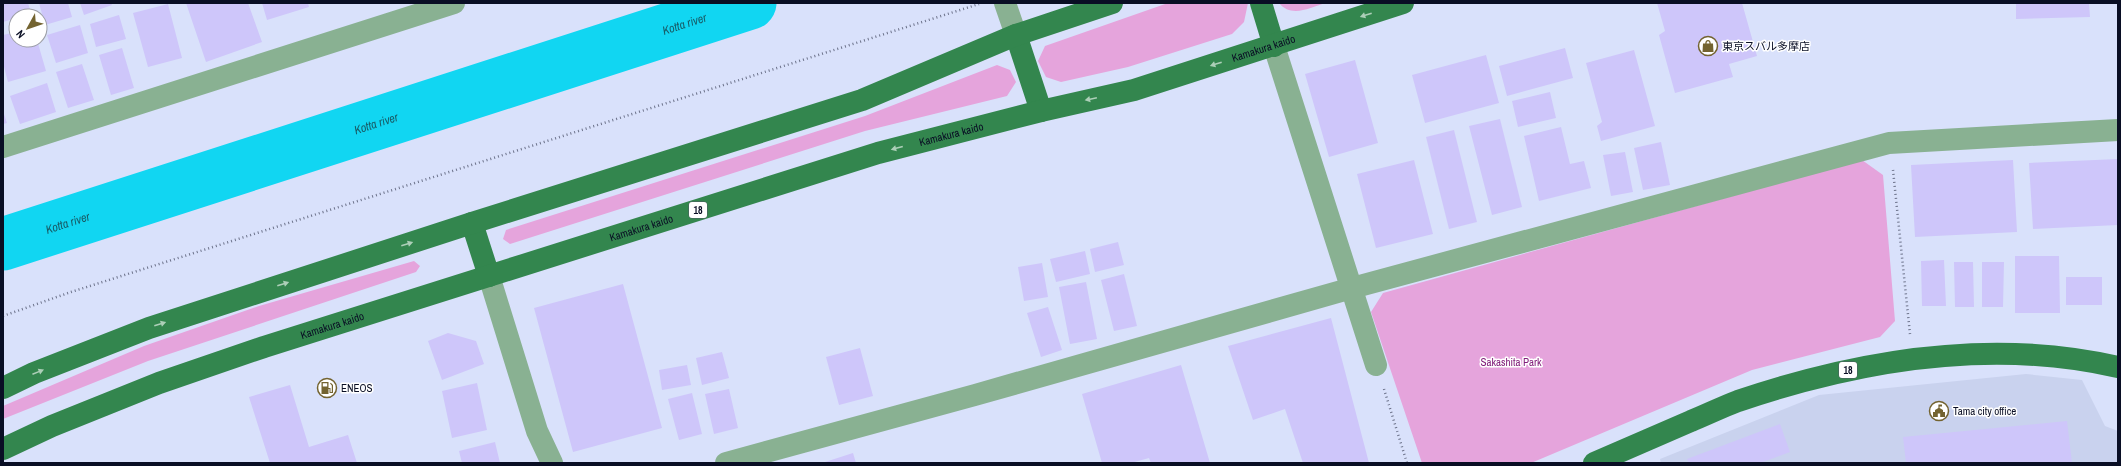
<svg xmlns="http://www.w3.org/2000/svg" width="2121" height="466" font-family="'Archivo Narrow','Noto Sans JP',sans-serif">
<rect width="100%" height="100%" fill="#d9e1fb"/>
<path fill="#c9d2ee" d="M2026 374 2082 380 2105 426 2118 431V463H1661L1660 459 1819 395Z"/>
<path fill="#e5a4dc" d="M1168 3H1248L1244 22 1232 34 1128 67 1061 82 1046 77 1038 61 1045 46Z
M1279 3H1325C1310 8 1291 18 1279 3Z
M997 65 1010 70 1016 82 1007 96 865 131 510 244 503 239 506 230 865 116Z
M1862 160 1883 175 1895 321 1880 337 1752 370 1531 463H1422L1371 312 1383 293Z
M414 261 420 266 416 272 148 361 3 419V406L144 346 259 306Z"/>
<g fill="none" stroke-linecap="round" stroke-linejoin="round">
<path stroke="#11d6f2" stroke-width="53" id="s1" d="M3 244 750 3"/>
</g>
<path fill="#cec6fa" d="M3 3H28L31 13 16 16V18L3 22Z
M39 3H68L72 17 45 25Z
M80 3H111L112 5 84 15Z
M186 3H248L262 42 206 62Z
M262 3H308L309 7 267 20Z
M1657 3H1742L1757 56 1729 64 1733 77 1675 93 1659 35 1665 31Z
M2016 3H2089L2090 17 2016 19Z
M168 4 182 58 148 67 133 13Z
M119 15 126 39 96 47 90 24Z
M80 25 88 53 56 63 47 35Z
M16 32V40H37L46 71 8 82 3 63V35Z
M122 48 134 88 111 95 99 55Z
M1565 48 1573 78 1507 96 1499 66Z
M1634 50 1655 126 1601 141 1597 126 1602 122 1586 63Z
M1486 55 1499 103 1425 123 1412 75Z
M1355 60 1378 143 1329 157 1305 74Z
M82 64 94 100 68 108 56 72Z
M47 83 56 112 20 124 10 96Z
M1550 92 1556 118 1518 127 1512 101Z
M3 111 7 123 3 124Z
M1500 119 1522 207 1492 215 1469 126Z
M1561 127 1570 164 1584 161 1591 188 1539 201 1524 136Z
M1454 130 1477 222 1449 229 1426 137Z
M1661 142 1670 185 1643 190 1634 148Z
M1625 152 1633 192 1611 196 1603 155Z
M2118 159V225L2033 229 2029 163Z
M1414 160 1433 234 1376 248 1357 174Z
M2013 160 2017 232 1915 237 1911 165Z
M1118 242 1124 265 1095 272 1090 249Z
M1085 251 1090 274 1056 282 1050 259Z
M2015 256H2059L2060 313H2015Z
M1944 260 1946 306H1922L1921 261Z
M1954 262H1973L1974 307H1955Z
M1982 262H2004L2003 307H1982Z
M1042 263 1048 297 1024 301 1018 267Z
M1124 274 1137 326 1114 331 1101 280Z
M2066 277H2102V305H2066Z
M1086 282 1097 339 1070 344 1059 287Z
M623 284 662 428 573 452 534 308Z
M1048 307 1062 350 1041 357 1027 313Z
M1331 318 1369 463H1303L1285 409 1253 420 1228 346Z
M448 333 476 341 484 364 442 380 428 341Z
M860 348 873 396 839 405 826 357Z
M722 352 729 378 702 385 696 358Z
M687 365 691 385 662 390 659 370Z
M1181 365 1210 463H1151L1149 458 1131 463H1102L1082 394Z
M477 383 487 430 452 438 442 391Z
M290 385 309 447 348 435 357 463H270L249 397Z
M729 389 738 428 714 434 705 394Z
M692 393 702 434 679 440 668 399Z
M2067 421 2072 463H1906L1903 437Z
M1780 424 1790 452 1760 463H1689L1687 459Z
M495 442 500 463H462L459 451Z
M853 453 856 463H822Z"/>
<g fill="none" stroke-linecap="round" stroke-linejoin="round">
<path stroke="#6d738b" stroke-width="2.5" stroke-dasharray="1 3" stroke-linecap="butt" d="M1893 170 1910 334
M3 316 71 292 979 4
M1384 389 1407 463"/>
<path stroke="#89b192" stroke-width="22" d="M1005 3 1016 35
M1274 46 1376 365
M3 147 454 3
M726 463 975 395 1352 288 1889 143 2118 130"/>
<path stroke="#89b192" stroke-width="22" d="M489 276 537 431 552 463"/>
<g stroke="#33864e" stroke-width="22">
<path d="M1261 3 1274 46"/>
<path d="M1016 35 1041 111"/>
<path d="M472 223 489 276"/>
<path d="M3 388 34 373 149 328 472 223 862 100 1016 35 1112 3"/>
<path id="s2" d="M3 449 52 426 159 383 264 347 878 153 1041 111 1134 90 1403 3"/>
<path d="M1594 463C1626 449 1658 435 1691 421 1706 415 1722 407 1738 401 1859 360 1992 338 2118 367"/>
</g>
</g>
<defs><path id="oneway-solid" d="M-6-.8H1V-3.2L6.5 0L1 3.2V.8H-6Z"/></defs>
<g fill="#adcfb8">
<use href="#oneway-solid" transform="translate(1366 15) rotate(162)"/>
<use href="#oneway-solid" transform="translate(1216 64) rotate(162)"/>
<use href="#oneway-solid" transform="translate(1091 99) rotate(168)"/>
<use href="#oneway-solid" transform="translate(897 148) rotate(165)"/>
<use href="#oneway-solid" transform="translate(407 244) rotate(-18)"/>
<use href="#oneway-solid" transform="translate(283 284) rotate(-18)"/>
<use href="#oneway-solid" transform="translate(160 324) rotate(-18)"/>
<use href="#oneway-solid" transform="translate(38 372) rotate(-22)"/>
</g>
<defs>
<symbol id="shop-ring" viewBox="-11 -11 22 22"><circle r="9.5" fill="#fff" stroke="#736330" stroke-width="1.5"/><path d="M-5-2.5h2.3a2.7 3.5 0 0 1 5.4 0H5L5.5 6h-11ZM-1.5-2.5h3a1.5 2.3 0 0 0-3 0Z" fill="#736330"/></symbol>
<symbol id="fuel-ring" viewBox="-11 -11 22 22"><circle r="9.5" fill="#fff" stroke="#736330" stroke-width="1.5"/><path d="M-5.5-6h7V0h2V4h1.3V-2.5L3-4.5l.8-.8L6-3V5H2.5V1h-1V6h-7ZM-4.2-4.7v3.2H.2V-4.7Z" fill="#736330"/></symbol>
<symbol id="civic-ring" viewBox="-11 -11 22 22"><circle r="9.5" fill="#fff" stroke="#736330" stroke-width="1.5"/><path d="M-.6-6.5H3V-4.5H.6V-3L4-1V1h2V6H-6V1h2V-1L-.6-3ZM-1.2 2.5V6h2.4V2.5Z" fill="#736330"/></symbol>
</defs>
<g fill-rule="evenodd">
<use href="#shop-ring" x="1697" y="35" width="22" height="22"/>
<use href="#fuel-ring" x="316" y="377" width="22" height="22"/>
<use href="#civic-ring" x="1928" y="400" width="22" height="22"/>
</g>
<g text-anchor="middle" stroke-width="3" stroke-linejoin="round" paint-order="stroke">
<g fill="#fff" stroke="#535666" stroke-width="1">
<rect x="689" y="202" width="18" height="16" rx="3"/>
<rect x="1839" y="362" width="18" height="16" rx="3"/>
</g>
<g font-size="10" font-weight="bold" fill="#090e24">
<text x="698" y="214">18</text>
<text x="1848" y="374">18</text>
</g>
<g font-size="11" fill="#090e24" stroke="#fff" text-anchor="start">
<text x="1722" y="50">東京スバル多摩店</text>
<text x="341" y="392">ENEOS</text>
<text x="1953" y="415">Tama city office</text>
</g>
<g font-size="11" fill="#090e24" stroke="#fff">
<text dy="4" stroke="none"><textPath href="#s2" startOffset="1324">Kamakura kaido</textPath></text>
<text dy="4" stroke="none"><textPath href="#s2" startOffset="1000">Kamakura kaido</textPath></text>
<text dy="4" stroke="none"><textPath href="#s2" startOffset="676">Kamakura kaido</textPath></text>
<text dy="4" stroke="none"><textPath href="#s2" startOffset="352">Kamakura kaido</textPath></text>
</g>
<g font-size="11" fill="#811e7a" stroke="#fff">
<text x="1511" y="366">Sakashita Park</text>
</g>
<g font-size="12" font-style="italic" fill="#185c67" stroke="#fff">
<text dy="4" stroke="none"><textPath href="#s1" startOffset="716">Kotta river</textPath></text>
<text dy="4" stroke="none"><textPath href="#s1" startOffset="392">Kotta river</textPath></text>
<text dy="4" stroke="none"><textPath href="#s1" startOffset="68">Kotta river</textPath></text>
</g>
</g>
<rect width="2121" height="466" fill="none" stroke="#090e24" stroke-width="8"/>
<g transform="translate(28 28) rotate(230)"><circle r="19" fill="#ffffff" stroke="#9d9fa7"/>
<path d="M0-3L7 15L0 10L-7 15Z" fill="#736330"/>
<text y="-6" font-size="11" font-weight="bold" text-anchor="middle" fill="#090e24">N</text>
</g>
</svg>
